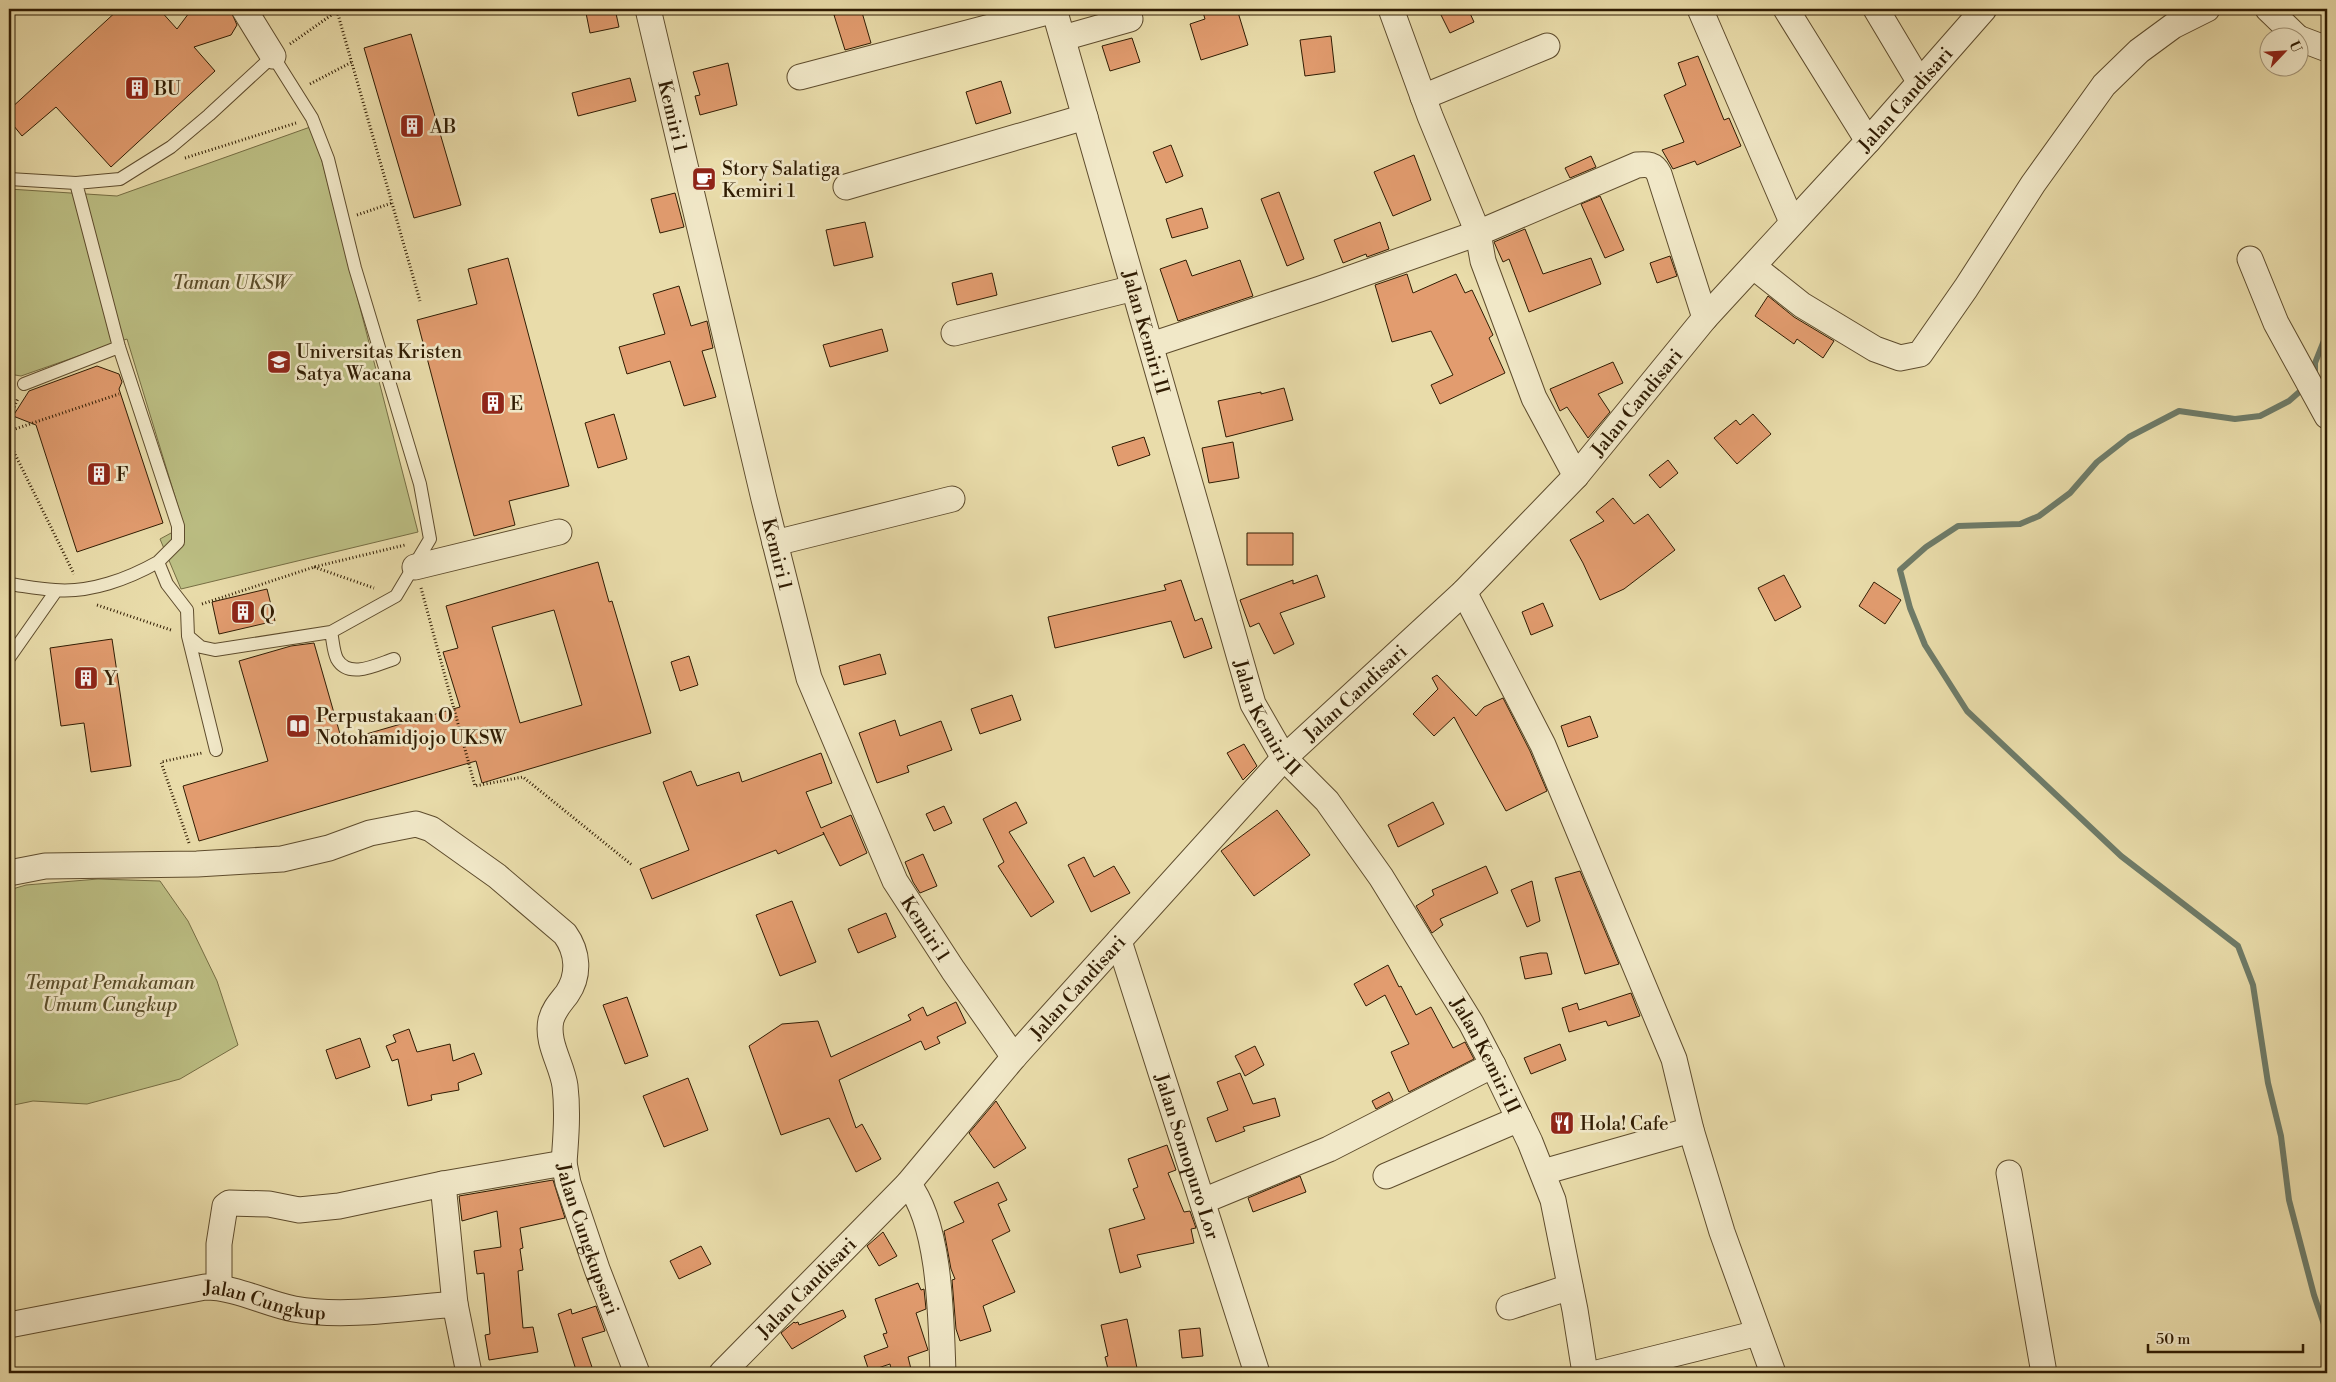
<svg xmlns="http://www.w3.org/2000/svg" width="2336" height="1382" font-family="'Libre Bodoni',serif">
<rect width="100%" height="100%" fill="#e9dcaa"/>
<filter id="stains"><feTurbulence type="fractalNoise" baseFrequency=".004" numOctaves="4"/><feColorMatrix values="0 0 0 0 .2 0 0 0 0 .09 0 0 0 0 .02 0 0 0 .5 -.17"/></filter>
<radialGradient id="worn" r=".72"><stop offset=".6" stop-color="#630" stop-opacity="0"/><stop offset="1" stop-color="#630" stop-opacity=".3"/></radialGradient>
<path fill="#bcbf84" stroke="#766e44" d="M313 126 418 532 181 589 160 539 184 526 127 339 21 376 9 374V189L117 196Z
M98 879 160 881 188 921 217 981 238 1045 180 1079 87 1104 33 1101 9 1106V890L26 885Z"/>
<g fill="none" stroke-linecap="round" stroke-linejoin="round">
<path stroke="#6e7b68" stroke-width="6" d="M2315 376V363L2327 333
M2305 387 2289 401 2260 416 2235 419 2179 411 2129 437 2097 462 2070 493 2039 516 2020 524 1958 526 1926 547 1900 570 1910 608 1925 645 1967 711 2121 856 2238 946 2253 985 2268 1083 2281 1136 2289 1200 2314 1295 2327 1333"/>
</g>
<path fill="#e29c6f" stroke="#301c03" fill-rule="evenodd" d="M119 9H159L177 29 192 9H230L237 25 231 35 194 47 215 71 111 167 56 107 22 136 9 120V110Z
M602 9H615L619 27 590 33 586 13Z
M857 9H861L871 43 845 50 834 15Z
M1202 9H1237L1248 45 1201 60 1190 24 1205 19Z
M1438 9H1468L1474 22 1450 33Z
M411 34 461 205 414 218 364 48Z
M1331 36 1335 72 1305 76 1300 40Z
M1132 38 1140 62 1110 71 1102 46Z
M1698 56 1724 120 1729 118 1741 146 1697 165 1695 161 1673 169 1662 150 1684 142 1664 95 1686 85 1678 63Z
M728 63 737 105 700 115 695 96 700 95 693 72Z
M630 78 636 101 578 116 572 93Z
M1001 81 1011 113 976 124 966 92Z
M1171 145 1183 176 1166 183 1153 152Z
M1414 155 1431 200 1393 216 1374 172Z
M1591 156 1596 167 1570 178 1565 168Z
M1279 192 1304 259 1287 266 1261 199Z
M675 193 684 227 660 233 651 199Z
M1600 196 1624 250 1605 258 1581 204Z
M1202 208 1208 228 1172 238 1166 219Z
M865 222 873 257 834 266 826 230Z
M1380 222 1389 249 1367 257 1366 254 1343 263 1334 240Z
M1525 229 1543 274 1591 258 1601 284 1529 312 1509 259 1503 262 1494 242Z
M1670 256 1677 276 1657 283 1650 263Z
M508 258 569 486 509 501 515 525 474 536 417 320 477 304 468 269Z
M1186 260 1192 276 1240 260 1253 296 1178 321 1160 269Z
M992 273 997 295 957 305 952 283Z
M1407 274 1413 293 1456 274 1465 293 1472 290 1493 335 1489 338 1505 373 1440 404 1431 385 1453 375 1431 331 1392 342 1375 285Z
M679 286 691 326 707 321 713 348 702 351 716 397 684 406 670 361 627 374 619 347 665 334 653 294Z
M1768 296 1794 317 1834 341 1823 358 1797 339 1794 344 1755 316Z
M882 329 888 351 830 367 823 345Z
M1613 362 1623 383 1598 394 1610 412 1588 438 1567 407 1560 411 1550 389Z
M97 366 119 374 122 382 119 389 163 523 77 552 36 425 13 416 29 391Z
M1284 388 1293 420 1226 437 1218 401 1261 392V394Z
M614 414 627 459 598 468 585 423Z
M1753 414 1771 434 1737 464 1714 438 1736 420 1740 425Z
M1144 437 1150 455 1118 466 1112 447Z
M1233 442 1239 478 1209 483 1202 448Z
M1668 460 1678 473 1660 488 1649 475Z
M1613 498 1634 524 1648 514 1675 550 1624 589 1600 600 1583 563 1570 540 1604 521 1596 512Z
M1247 533H1293V565H1247Z
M598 562 609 602 612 601 651 733 482 783 476 761 199 841 183 786 268 761 239 661 291 646 314 643 342 741 460 707 443 652 458 648 446 606ZM554 610 582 705 520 723 492 627Z
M1317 575 1325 597 1280 613 1294 644 1274 654 1259 623 1250 627 1240 600 1293 580V584Z
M1784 575 1801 607 1775 621 1758 588Z
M1181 580 1195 621 1202 618 1212 648 1184 658 1171 621 1055 648 1048 617 1166 590 1164 585Z
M1874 582 1901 600 1885 624 1859 606Z
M267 589 275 621 219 634 212 602Z
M1543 603 1553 626 1531 635 1522 612Z
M112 639 131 766 91 772 84 723 61 726 50 648Z
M880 654 886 674 844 685 839 666Z
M689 656 698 685 680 691 671 662Z
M1437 675 1476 716 1484 707 1503 698 1530 751 1547 791 1506 811 1454 717 1434 736 1413 714 1438 689 1432 678Z
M1012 695 1021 720 980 734 971 709Z
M1590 716 1598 737 1568 747 1561 726Z
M895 720 900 736 941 721 952 750 907 766 909 772 877 783 859 733Z
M1244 744 1257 766 1243 780 1227 753Z
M821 753 832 783 806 792 821 828 851 815 867 853 840 866 823 832 824 834 778 854 776 850 652 899 640 869 689 850 663 782 691 771 697 786 739 772 742 782Z
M1016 802 1027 823 1009 832 1054 902 1031 917 998 866 1004 862 983 819Z
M1433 802 1444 824 1398 847 1388 825Z
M944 806 952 823 934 831 926 814Z
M1277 810 1310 855 1254 896 1221 851Z
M923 854 937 886 920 893 913 882 905 862Z
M1084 857 1094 877 1114 866 1130 893 1091 912 1068 865Z
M1486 866 1498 893 1440 919 1443 925 1432 933 1416 906 1434 895 1432 890Z
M1580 871 1619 964 1585 974 1555 878Z
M1532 881 1540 921 1527 927 1511 890Z
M792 901 816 962 780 976 756 915Z
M886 913 896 937 858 953 848 929Z
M1540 953H1547L1552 974 1525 979 1520 957Z
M1388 965 1399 987 1401 986 1416 1015 1431 1007 1453 1048 1465 1042 1474 1059 1409 1092 1391 1052 1409 1044 1385 995 1366 1006 1354 984Z
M1631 993 1640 1016 1608 1026 1606 1021 1569 1032 1562 1008 1577 1003 1579 1010Z
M627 997 648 1056 625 1064 603 1005Z
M956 1002 966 1023 937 1037 940 1043 925 1050 921 1041 839 1080 856 1128 862 1124 881 1159 856 1172 829 1118 781 1135 749 1046 782 1024 818 1021 831 1057 911 1020 908 1015 923 1007 927 1016Z
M409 1029 417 1052 450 1044 453 1061 474 1053 482 1074 458 1083 459 1090 431 1095 432 1100 408 1106 398 1059 392 1061 386 1046 396 1042 393 1035Z
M360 1038 370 1067 336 1079 326 1050Z
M1560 1044 1566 1060 1531 1074 1524 1058Z
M1255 1046 1264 1065 1245 1076 1235 1056Z
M1240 1073 1253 1104 1275 1098 1280 1116 1243 1127 1245 1131 1216 1142 1207 1118 1228 1110 1217 1082Z
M688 1078 708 1130 664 1147 643 1096Z
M1389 1092 1393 1100 1376 1109 1372 1101Z
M996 1101 1026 1148 994 1168 969 1133Z
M1167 1145 1176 1170 1168 1173 1184 1212 1190 1211 1196 1228 1191 1229 1194 1243 1137 1255 1141 1267 1120 1273 1109 1229 1145 1219 1133 1189 1138 1187 1128 1159Z
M1300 1176 1306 1192 1253 1212 1248 1198Z
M553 1180 565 1218 520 1228 523 1248 520 1249 523 1270 518 1271 523 1328 533 1327 538 1352 489 1360 485 1335 490 1334 484 1273 477 1274 474 1251 501 1247 497 1211 462 1221 459 1196Z
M998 1182 1007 1200 998 1204 1010 1231 992 1240 1015 1292 983 1306 991 1331 960 1341 956 1329 952 1280 955 1279 951 1269 944 1231 964 1222 954 1202Z
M883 1232 897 1256 879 1266 867 1246Z
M701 1246 711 1264 679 1279 670 1261Z
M918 1283 921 1290 924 1289 926 1309 916 1313 928 1350 908 1357 912 1373H892L890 1364 869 1371 864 1356 888 1347 883 1334 887 1333 875 1299Z
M596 1306 605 1331 582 1338 594 1373H577L558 1314 571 1309 572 1314Z
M843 1310 846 1317 792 1349 781 1333 794 1322 795 1323 798 1322 799 1325Z
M1127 1319 1138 1373H1109L1105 1357 1108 1356 1101 1325Z
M1200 1328 1203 1356 1182 1358 1179 1330Z"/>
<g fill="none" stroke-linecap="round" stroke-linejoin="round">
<defs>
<path id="lane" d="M9 179 76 183 120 179 171 147 209 115 273 56 312 118 328 159 355 268 420 484 430 539 396 596 331 632 215 650 201 647 188 636 187 610 167 584 158 562C128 579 90 593 55 590 39 589 24 586 9 584
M76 183 119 347 178 526V542L158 562
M24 384 119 347
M331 632C333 640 333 651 337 659 349 680 378 664 394 659
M188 636 216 750
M9 658 56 591"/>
<g id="street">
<path d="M244 9 273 56"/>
<path id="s1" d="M648 9 764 499 809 678 895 881 953 970 1014 1057"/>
<path id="s2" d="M1054 9 1253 704 1284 758 1327 801 1381 877 1471 1023 1493 1065 1530 1142 1553 1200 1575 1310 1585 1373"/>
<path d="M1391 9 1430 116 1478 233 1483 261 1534 398 1576 476"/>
<path d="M1700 9 1792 222"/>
<path d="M1786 9 1868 141"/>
<path d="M1876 9 1919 81"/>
<path d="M2268 9 2298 38"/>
<path d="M1063 38 1130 19"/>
<path d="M2298 38 2327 49"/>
<path d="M800 77 1055 10"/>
<path d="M1423 97 1547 46"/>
<path d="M846 187 1085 117"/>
<path d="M2250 259 2276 323 2327 416"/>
<path d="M1754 267 1802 305 1875 349 1900 358 1920 354 1966 288 2033 184 2104 85 2139 51 2173 26 2207 9"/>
<path d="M954 333 1134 288"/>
<path d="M1151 345 1320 289 1478 233 1637 165C1648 164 1654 164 1659 174L1705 318"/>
<path d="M775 543 952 499"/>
<path d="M415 567 559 532"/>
<path d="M1464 592 1543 745 1674 1059 1691 1130 1722 1232 1773 1373"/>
<path d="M9 873 45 866 197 864 282 859 329 848 370 833 416 824 431 829 497 876 565 934C578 952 580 975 567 994 560 1003 554 1009 551 1020 546 1043 562 1064 565 1086 568 1111 566 1137 564 1163"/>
<path id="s3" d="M1119 941 1257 1373"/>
<path d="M1543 1172 1691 1130"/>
<path d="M2009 1173 2044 1373"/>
<path d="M1386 1176 1519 1119"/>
<path d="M443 1184 455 1304"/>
<path d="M908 1184C941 1225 941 1321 943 1373"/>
<path d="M1203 1201 1329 1149 1493 1065"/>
<path id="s4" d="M219 1287V1244L225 1206 229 1203 269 1204 299 1210 339 1206 443 1184 564 1163 568 1183 597 1269 637 1373"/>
<path d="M1509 1307 1570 1287"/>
<path id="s5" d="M9 1325 205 1287C236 1287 264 1303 294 1309 343 1318 406 1308 455 1304L469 1373"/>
<path id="s6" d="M722 1373 908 1184 1014 1057 1284 758 1464 592 1576 476 1705 318 1868 141 1984 9"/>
<path d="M1597 1373 1758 1333"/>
</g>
</defs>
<use href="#lane" stroke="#5e4c2d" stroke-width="14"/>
<use href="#street" stroke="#5e4c2d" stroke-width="27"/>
<path stroke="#301c03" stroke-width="3" stroke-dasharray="1 2.5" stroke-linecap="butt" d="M337 11 420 301
M290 44 340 9
M310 84 352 62
M185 158 296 123
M357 215 392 203
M9 420 18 398
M9 431 119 394
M9 442 74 574
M314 567 374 588
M421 588 475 786 523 777 632 865
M202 604 314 567 405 545
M97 605 171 630
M9 807 12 808
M189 843 161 762 202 753"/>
<use href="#lane" stroke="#f1e8c8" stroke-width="12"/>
<use href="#street" stroke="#f1e8c8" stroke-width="25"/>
</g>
<defs>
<symbol id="building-square" viewBox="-11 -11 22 22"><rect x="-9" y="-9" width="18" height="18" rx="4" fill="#8f2418" stroke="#f1e8c8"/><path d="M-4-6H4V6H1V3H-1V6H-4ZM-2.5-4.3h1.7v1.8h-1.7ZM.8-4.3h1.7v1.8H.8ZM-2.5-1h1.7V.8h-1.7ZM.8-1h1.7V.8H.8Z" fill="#fff"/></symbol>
<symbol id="cafe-square" viewBox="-11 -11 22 22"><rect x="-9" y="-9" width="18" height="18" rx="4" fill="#8f2418" stroke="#f1e8c8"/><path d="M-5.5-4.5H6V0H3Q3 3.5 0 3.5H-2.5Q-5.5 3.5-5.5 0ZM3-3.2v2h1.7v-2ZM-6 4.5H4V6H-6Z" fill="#fff"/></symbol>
<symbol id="university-square" viewBox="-11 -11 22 22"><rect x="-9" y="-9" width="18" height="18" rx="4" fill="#8f2418" stroke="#f1e8c8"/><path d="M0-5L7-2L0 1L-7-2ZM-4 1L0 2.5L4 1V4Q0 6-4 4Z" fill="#fff"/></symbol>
<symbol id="library-square" viewBox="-11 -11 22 22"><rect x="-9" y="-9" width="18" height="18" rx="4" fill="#8f2418" stroke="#f1e8c8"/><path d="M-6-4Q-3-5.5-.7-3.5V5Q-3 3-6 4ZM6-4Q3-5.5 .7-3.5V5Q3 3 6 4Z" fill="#fff"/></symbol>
<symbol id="restaurant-square" viewBox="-11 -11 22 22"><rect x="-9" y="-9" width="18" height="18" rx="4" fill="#8f2418" stroke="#f1e8c8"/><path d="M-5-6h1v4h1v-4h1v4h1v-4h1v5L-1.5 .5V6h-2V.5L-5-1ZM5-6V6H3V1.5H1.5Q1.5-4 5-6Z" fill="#fff"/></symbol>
</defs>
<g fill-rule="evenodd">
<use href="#building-square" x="123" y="74" width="28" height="28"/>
<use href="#building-square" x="398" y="112" width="28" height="28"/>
<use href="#cafe-square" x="690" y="165" width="28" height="28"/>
<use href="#university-square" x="265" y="348" width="28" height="28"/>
<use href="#building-square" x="479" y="389" width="28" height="28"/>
<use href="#building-square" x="85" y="460" width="28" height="28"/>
<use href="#building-square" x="229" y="598" width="28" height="28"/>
<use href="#building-square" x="72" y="664" width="28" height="28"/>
<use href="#library-square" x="284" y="712" width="28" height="28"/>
<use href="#restaurant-square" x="1548" y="1109" width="28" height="28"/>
</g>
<g text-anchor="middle" stroke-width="5" stroke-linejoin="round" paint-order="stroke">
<g font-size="19" fill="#301c03" stroke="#f1e8c8" text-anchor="start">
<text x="154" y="95">BU</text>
<text x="430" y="133">AB</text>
<text x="722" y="175">Story Salatiga<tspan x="722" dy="22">Kemiri 1</tspan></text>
<text x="296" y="358">Universitas Kristen<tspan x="296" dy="22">Satya Wacana</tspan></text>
<text x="510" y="410">E</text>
<text x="116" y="481">F</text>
<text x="260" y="619">Q</text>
<text x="104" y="685">Y</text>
<text x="316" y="722">Perpustakaan O<tspan x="316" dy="22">Notohamidjojo UKSW</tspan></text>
<text x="1580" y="1130">Hola! Cafe</text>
</g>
<g font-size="19" fill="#301c03" stroke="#f1e8c8">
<text dy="7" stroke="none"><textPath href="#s6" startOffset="1740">Jalan Candisari</textPath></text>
<text dy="7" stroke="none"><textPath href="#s1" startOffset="110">Kemiri 1</textPath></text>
<text dy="7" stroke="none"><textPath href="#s2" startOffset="336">Jalan Kemiri II</textPath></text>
<text dy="7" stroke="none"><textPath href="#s6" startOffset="1335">Jalan Candisari</textPath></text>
<text dy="7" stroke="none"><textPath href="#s1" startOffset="560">Kemiri 1</textPath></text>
<text dy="7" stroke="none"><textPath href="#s6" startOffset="930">Jalan Candisari</textPath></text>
<text dy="7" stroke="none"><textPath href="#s2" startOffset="741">Jalan Kemiri II</textPath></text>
<text dy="7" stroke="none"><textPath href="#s1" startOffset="965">Kemiri 1</textPath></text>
<text dy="7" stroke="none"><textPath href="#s6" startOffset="525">Jalan Candisari</textPath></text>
<text dy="7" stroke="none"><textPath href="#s2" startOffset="1146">Jalan Kemiri II</textPath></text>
<text dy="7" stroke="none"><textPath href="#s3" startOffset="226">Jalan Somopuro Lor</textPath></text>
<text dy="7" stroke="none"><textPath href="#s4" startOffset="506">Jalan Cungkupsari</textPath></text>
<text dy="7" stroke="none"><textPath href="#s6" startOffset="120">Jalan Candisari</textPath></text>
<text dy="7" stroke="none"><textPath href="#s5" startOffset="261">Jalan Cungkup</textPath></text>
</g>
<g font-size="19" font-style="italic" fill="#5a4d2a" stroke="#f1e8c8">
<text x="231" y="289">Taman UKSW</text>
<text x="110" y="989">Tempat Pemakaman<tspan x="110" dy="22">Umum Cungkup</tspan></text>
</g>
</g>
<rect width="2336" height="1382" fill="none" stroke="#e9dcaa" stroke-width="30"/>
<rect x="10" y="10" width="2316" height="1362" fill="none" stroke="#301c03" stroke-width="2.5"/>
<rect x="15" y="15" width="2306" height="1352" fill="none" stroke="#301c03"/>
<g transform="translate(2284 52) rotate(65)"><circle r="24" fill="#f1e8c8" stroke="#a49679"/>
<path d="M0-4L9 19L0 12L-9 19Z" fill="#8f2418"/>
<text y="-8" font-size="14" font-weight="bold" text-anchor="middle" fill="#301c03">U</text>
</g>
<path d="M2148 1344v8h155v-8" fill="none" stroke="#301c03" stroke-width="2.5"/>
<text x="2156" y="1344" font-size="15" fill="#301c03" stroke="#f1e8c8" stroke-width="4" paint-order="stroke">50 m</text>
<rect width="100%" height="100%" filter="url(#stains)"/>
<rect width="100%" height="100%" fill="url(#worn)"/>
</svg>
